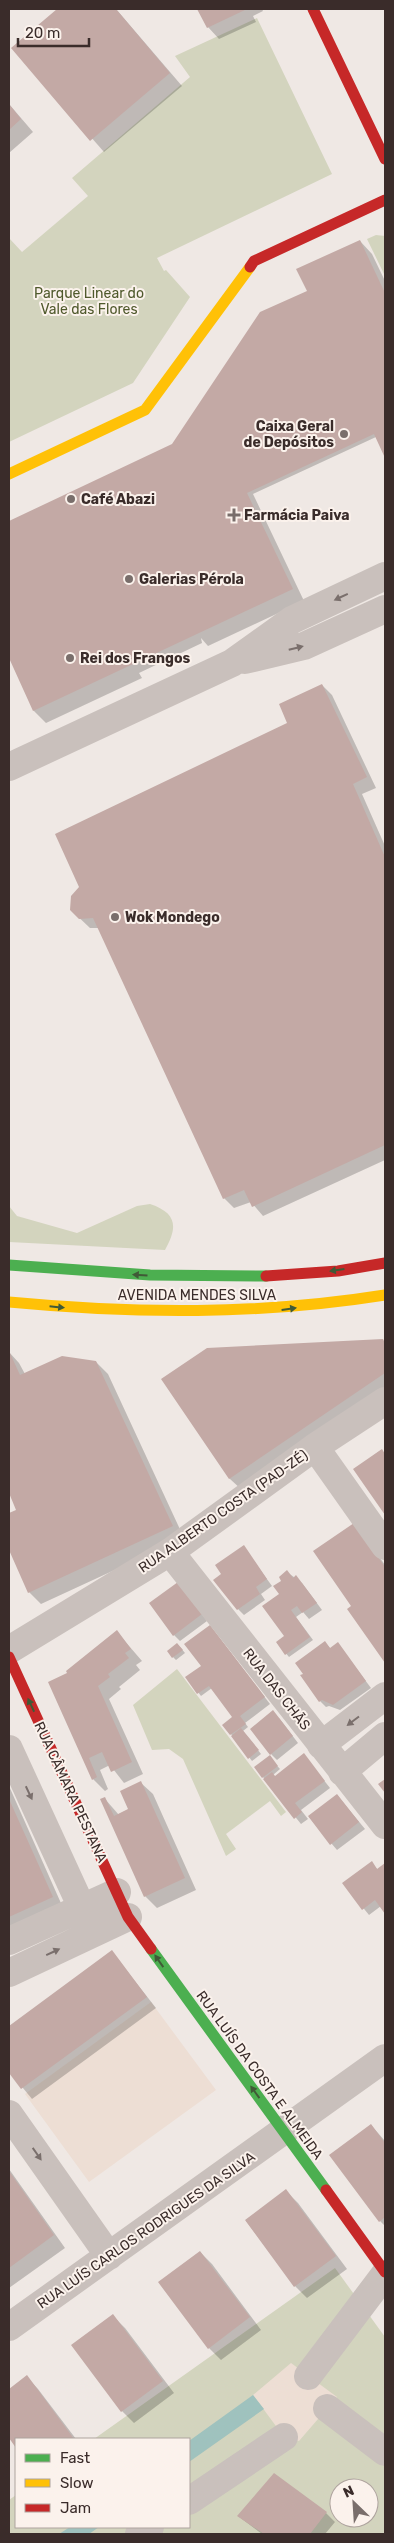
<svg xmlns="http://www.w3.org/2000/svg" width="394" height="2543" font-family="Rubik,sans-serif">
<rect width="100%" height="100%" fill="#efe8e4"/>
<path fill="#d3d4be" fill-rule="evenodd" d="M257 18 332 174 157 258 164 271 166 270 190 297 133 383 9 442V238L22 252 88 196 72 178 190 77 175 56Z
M376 235 385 236V276L367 239Z
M150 1204C177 1213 178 1227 165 1250L9 1242V1206L17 1216 77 1233 137 1206Z
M177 1669 286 1812 281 1816 270 1801 226 1834 236 1849 226 1856 183 1759 169 1749 152 1750 133 1705Z
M335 2268 385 2337V2534H9V2500L16 2495V2527H189V2439H94ZM339 2488H369V2518H339Z"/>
<path fill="#edded4" d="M151 2002 216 2090 89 2182 25 2094Z
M291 2363 337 2397 299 2441 284 2437 253 2395Z"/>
<path fill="#9fc2be" d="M253 2395 264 2409 189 2462V2441Z
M70 2527H99L89 2534H59Z"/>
<path fill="#0003" d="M59 9H116L182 86 104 152 13 48Z
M199 9H262L263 11 253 16 256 22 219 39 208 27Z
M9 104 33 132 9 153Z
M360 241 372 254 385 281V456L376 437 253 494 304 601 208 646 201 638 202 643 139 673 142 678 46 723 34 711 9 655V522L173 445 308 291Z
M322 685 332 695 376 788 362 794 385 846V1160L263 1216 251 1202 234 1208 224 1198 99 928H90L71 910 289 723Z
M382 1340 385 1343V1393L242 1490 230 1479 162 1379Z
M9 1352 19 1363 25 1374 96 1362 108 1374 184 1538 41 1604 29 1592 9 1547V1515L18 1510 9 1490Z
M381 1450 385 1454V1513L355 1469Z
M362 1533 385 1565V1661L349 1609 353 1606Z
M243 1546 272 1586 261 1594 265 1600 244 1615 238 1609 223 1575Z
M287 1572 302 1583 322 1610 309 1619 303 1612 296 1617 313 1640 289 1657 277 1643 286 1636 281 1594Z
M184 1589 207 1621 180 1641 174 1635Z
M210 1626 270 1704 245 1723 248 1727 243 1731 261 1754 252 1761 224 1725 234 1718 212 1688 201 1696 187 1678 202 1666Z
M117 1632 142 1661 136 1665 140 1670 119 1687 121 1689 109 1699 143 1774 124 1783 110 1765 100 1770 108 1789 105 1791 93 1779 69 1674Z
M325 1643 331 1649 338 1644 371 1688 340 1710 329 1706 326 1707 320 1701 304 1674Z
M180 1647 185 1653 176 1660 173 1657Z
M279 1718 298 1743 277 1760 271 1754Z
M304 1755 330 1788 301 1810 308 1819 301 1824 263 1777 272 1760 280 1769 273 1775 275 1777Z
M141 1783 153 1794 196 1890 157 1908 145 1896 105 1799 119 1815 130 1810Z
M9 1786 64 1910 9 1934Z
M337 1795 365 1829 337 1850 309 1817Z
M372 1863 378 1870 385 1865V1912L381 1906 369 1915 344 1884Z
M112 1952 156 2008 32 2099 9 2071V2027Z
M371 2125 385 2141V2226L380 2221Z
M9 2169 65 2248 9 2288Z
M286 2191 298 2203 347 2269 307 2298 295 2286 246 2221Z
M200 2252 212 2264 261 2330 221 2360 209 2348Z
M113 2316 125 2328 174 2393 134 2423 122 2411 73 2345Z
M27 2377 38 2389 76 2439H16V2446L9 2436V2390Z
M326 2513 335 2522 325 2534H262L238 2516Z"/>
<path fill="#c3a9a5" d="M57 9H116L170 73 90 141 11 48Z
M197 9H247L207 28Z
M9 104 21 119 9 130Z
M360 240 385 293V458L374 434 247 493 293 589 33 711 9 658V521L172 444 260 312 307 291 296 269Z
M322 684 367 777 353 784 385 857V1145L252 1207 244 1190 223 1199 93 918 79 919 70 910 71 896 79 887 55 834 287 723 279 704Z
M383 1339 385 1343V1373L229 1479 161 1379 207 1348Z
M9 1351 20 1375 62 1356 96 1361 173 1526 28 1593 9 1550V1513L16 1510 9 1493Z
M382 1449 385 1454V1515L353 1469Z
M354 1523 385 1567V1663L347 1609 351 1606 313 1551Z
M244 1545 267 1579 256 1587 260 1594 237 1610 213 1580 221 1574 215 1565Z
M287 1570 293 1578 296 1575 317 1603 302 1613 297 1606 291 1610 310 1637 285 1655 276 1642 284 1636 262 1606 279 1594 273 1586 281 1581 279 1577Z
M178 1582 202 1614 173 1636 149 1603Z
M210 1625 265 1697 240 1716 246 1724 230 1735 222 1725 232 1717 209 1686 197 1694 185 1677 201 1666 184 1644Z
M117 1630 131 1649 125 1653 129 1658 108 1674 110 1677 98 1686 132 1762 111 1772 102 1752 89 1758 97 1777 92 1780 48 1682 67 1673 66 1671Z
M325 1641 330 1648 338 1642 366 1681 333 1705 322 1700 319 1702 300 1675 303 1674 295 1663Z
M177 1643 183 1650 172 1658 167 1651Z
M273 1710 293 1736 270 1755 250 1729Z
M241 1728 259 1750 248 1759 231 1736Z
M304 1753 325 1781 295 1803 302 1812 294 1819 263 1779 272 1772 275 1776Z
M270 1755 278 1766 262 1778 254 1767Z
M385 1779V1793L378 1784Z
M141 1781 185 1878 144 1897 100 1799 105 1797 114 1816 128 1809 120 1791Z
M337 1794 359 1822 330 1845 308 1816Z
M9 1799 53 1897 9 1917Z
M372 1861 377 1869 385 1863V1914L375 1900 362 1910 342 1883Z
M112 1950 147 1997 21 2089 9 2073V2026Z
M371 2124 385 2143V2217L379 2222 329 2155Z
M9 2171 54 2235 9 2268Z
M286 2189 336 2256 294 2287 245 2220Z
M200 2251 250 2317 208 2349 158 2282Z
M113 2314 163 2381 121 2412 71 2345Z
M27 2375 74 2439H16V2448L9 2438V2389Z
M274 2473 327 2512 310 2534H264L237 2516Z"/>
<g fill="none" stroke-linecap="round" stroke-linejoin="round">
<path stroke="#c9c0bc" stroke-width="28" d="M245 660 304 646 385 609
M9 767 232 663 292 620 385 576
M315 1447 385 1546
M170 1552 385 1825
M9 1650 170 1552 315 1447 385 1401
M321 1745 385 1696
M9 1749 82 1908
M342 1772 385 1736
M9 1941 117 1892
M9 1973 128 1917
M9 2114 109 2256
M9 2327 385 2058
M308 2376 385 2274
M327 2408 385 2452
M189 2501 284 2437
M139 2534 150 2527"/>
<path stroke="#4caf50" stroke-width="11" d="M9 1265 150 1275 266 1276
M151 1949 326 2190"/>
<path stroke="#ffc107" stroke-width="11" d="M9 474 145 410 250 267
M9 1302C136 1314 259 1315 385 1295"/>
<path stroke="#c62828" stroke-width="11" d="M313 9 385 159
M250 267 254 261 385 200
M266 1276 338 1271 385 1263
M9 1657 128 1917 151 1949
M326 2190 385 2272"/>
</g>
<defs><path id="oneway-solid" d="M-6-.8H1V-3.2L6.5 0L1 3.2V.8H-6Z" transform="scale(1.25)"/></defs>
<g fill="#7a6f6c">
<use href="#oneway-solid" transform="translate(341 597) rotate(155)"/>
<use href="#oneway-solid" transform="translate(296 648) rotate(-14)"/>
<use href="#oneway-solid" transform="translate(353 1721) rotate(143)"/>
<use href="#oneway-solid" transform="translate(29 1793) rotate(65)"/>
<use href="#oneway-solid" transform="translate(53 1952) rotate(-25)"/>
<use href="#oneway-solid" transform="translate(37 2154) rotate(55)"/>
</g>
<g fill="#405a37">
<use href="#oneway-solid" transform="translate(337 1270) rotate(172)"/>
<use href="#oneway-solid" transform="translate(140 1275) rotate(-176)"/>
<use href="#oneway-solid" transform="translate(57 1307) rotate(6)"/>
<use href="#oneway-solid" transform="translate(289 1309) rotate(-8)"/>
<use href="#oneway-solid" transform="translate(31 1705) rotate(-115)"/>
<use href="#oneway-solid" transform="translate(159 1961) rotate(-125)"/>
<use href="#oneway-solid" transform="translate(255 2092) rotate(-126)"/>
</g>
<g fill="#796e6b" stroke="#fbf2ec" stroke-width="2">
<circle cx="344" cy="434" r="5"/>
<circle cx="71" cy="499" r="5"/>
<path d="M231.5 507.5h5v5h5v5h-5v5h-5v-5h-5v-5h5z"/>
<circle cx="129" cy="579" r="5"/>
<circle cx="70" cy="658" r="5"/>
<circle cx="115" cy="917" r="5"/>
</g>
<g text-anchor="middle" stroke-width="4" stroke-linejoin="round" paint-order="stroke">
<g font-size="14" fill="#4f592c" stroke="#fbf2ec">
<text x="89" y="298">Parque Linear do<tspan x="89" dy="16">Vale das Flores</tspan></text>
</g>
<g font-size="14" font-weight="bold" fill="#3a2c2a" stroke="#fbf2ec" text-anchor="start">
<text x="334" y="431" text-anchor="end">Caixa Geral<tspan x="334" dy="16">de Depósitos</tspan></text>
<text x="81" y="504">Café Abazi</text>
<text x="244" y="520">Farmácia Paiva</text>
<text x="139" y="584">Galerias Pérola</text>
<text x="80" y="663">Rei dos Frangos</text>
<text x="125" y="922">Wok Mondego</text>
</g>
<g font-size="14" fill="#3a2c2a" stroke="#fbf2ec">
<text x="197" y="1300">AVENIDA MENDES SILVA</text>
<text transform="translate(223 1511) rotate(-35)" y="5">RUA ALBERTO COSTA (PAD-ZÉ)</text>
<text transform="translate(277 1689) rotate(52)" y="5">RUA DAS CHÃS</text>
<text transform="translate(71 1792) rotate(65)" y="5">RUA CÂMARA PESTANA</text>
<text transform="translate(260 2075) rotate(54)" y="5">RUA LUÍS DA COSTA E ALMEIDA</text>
<text transform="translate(146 2230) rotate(-35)" y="5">RUA LUÍS CARLOS RODRIGUES DA SILVA</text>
</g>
</g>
<rect width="394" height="2543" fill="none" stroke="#3a2c2a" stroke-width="20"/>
<rect x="15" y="2438" width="175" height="90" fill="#fbf2ec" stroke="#aea39e"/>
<rect x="25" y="2454" width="25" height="8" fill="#4caf50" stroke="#aea39e"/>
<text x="60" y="2463" font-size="15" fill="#3a2c2a">Fast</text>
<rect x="25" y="2479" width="25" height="8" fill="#ffc107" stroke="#aea39e"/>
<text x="60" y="2488" font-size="15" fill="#3a2c2a">Slow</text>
<rect x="25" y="2504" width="25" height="8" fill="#c62828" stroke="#aea39e"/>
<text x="60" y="2513" font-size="15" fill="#3a2c2a">Jam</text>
<g transform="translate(354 2503) rotate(335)"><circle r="24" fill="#fbf2ec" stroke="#aea39e"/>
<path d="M0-4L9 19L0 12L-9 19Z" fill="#796e6b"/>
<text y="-8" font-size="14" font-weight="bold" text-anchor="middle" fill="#3a2c2a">N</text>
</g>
<path d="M18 38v8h71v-8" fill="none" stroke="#3a2c2a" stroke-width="2.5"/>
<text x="25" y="38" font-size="15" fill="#3a2c2a" stroke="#fbf2ec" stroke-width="4" paint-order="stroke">20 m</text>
</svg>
